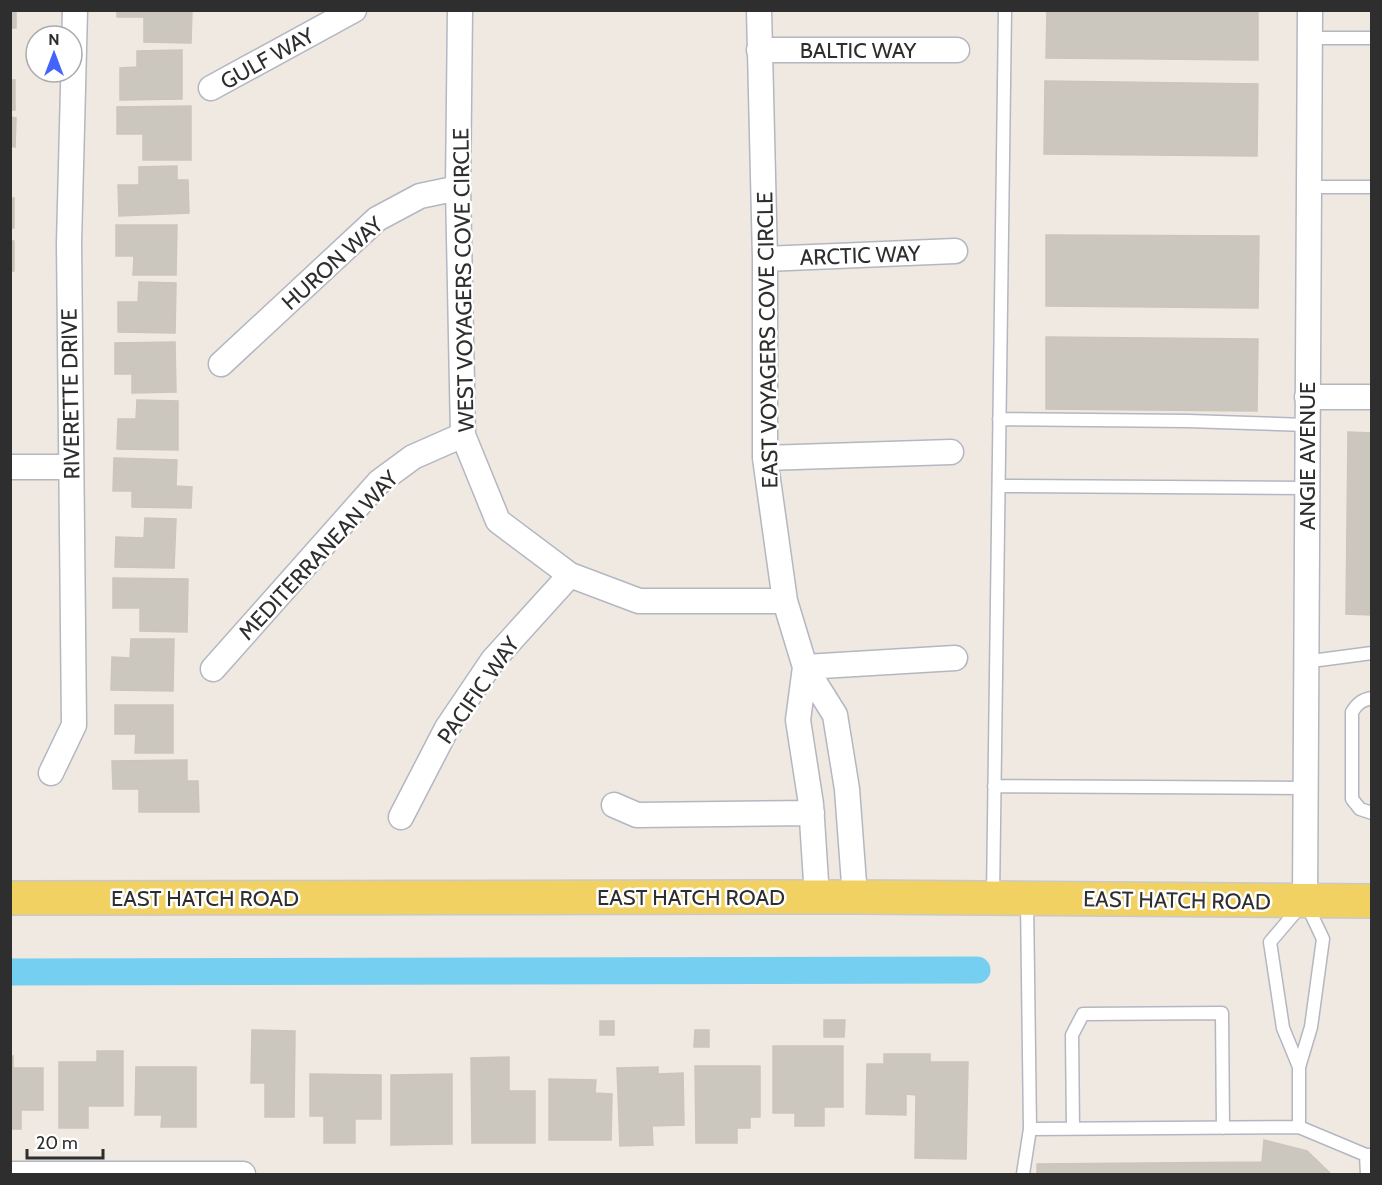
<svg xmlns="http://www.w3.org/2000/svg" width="1382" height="1185" font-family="Cabin,sans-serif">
<rect width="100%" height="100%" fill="#efe9e1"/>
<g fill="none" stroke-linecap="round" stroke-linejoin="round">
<path stroke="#75cff0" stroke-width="27" d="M10 972 977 970"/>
</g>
<path fill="#cbc7bf" stroke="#cbc5ba" stroke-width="1.5" d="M10 10H16V28H10Z
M117 10H192L191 43 144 42V17H117Z
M1047 10H1258V60L1046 58Z
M182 50V99L120 100V68L137 67V51Z
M10 80H15V110H10Z
M1045 81 1258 84 1257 156 1044 154Z
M191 106V160H143V134H117V107Z
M10 117 16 118 15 147 10 146Z
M177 166V180H188L189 213 119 216 118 185H139V167Z
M10 198H14V228H10Z
M116 225H177L176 275H133L134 256H116Z
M1046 235 1259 236 1258 308 1046 306Z
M10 241H14V271H10Z
M139 282 176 283 175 333 118 332V302H138Z
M1046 337 1258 339 1257 411 1046 409Z
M175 342 176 392 132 393V374H115V343Z
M137 400 178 401V450L117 449 118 419H136Z
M1348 432 1372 433V615L1346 614Z
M114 458 177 460 176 486 192 487 191 508 132 507V491H113Z
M145 518 176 519 174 568 115 567 116 537 144 538Z
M113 578 188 579 187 632 140 631V608H113Z
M131 639H174L173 691 111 690 112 657 130 658Z
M115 705H173V753H135L136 734H115Z
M187 760V781H198L199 812H139V789H113L112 761Z
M824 1020H845L844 1037H824Z
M600 1021H614V1035H600Z
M252 1030 295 1031 294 1117H265V1083H251Z
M695 1030H709V1047H694Z
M773 1046H843V1107H824V1126H795V1113H773Z
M97 1051H123V1106H88V1128H59V1062H97Z
M884 1054H930V1062H968L966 1159 915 1158 916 1095 906 1094V1115L866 1114 867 1064H884Z
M10 1056H13V1068H43V1110H21V1129H10Z
M509 1057V1091H535V1143H472L471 1058Z
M695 1066H760V1117H750V1128H737V1143H696Z
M136 1067H196V1127H161L162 1115H135Z
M658 1067V1074L683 1073 684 1125 652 1126 653 1145 620 1146 617 1068Z
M310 1074 381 1075V1119H355V1143H324V1116H310Z
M452 1074V1144L391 1145V1075Z
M549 1079 596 1080 595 1093 612 1094 611 1140H549Z
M1264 1140 1307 1151 1331 1174H1037V1164L1262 1162Z"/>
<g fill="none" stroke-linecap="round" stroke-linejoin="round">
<defs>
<path id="service" d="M1310 38H1372
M1309 187H1372
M999 419 1188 421 1307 425
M999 486 1307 488
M1306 659 1319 660 1372 653
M1372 698C1361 700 1357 704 1352 712V799L1360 809 1372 813
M994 786 1306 788
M993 897 1005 10
M1305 901 1323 939 1311 1027 1299 1067 1283 1028 1270 942Z
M1299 1067V1127
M1073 1128 1072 1035 1083 1014 1222 1013 1223 1128
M1030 1129 1299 1127 1366 1155H1372
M1366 1155 1367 1174
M1023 1174 1030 1129 1027 900"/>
<path id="minor" d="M460 10 458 188 463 435 498 521 570 575 639 601H785
M759 10 765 259V458L785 601 805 667 835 715 847 789 855 897
M759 50H957
M211 88 354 10
M765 259 955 251
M221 364 377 219 420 196 458 188
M1307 397H1372
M765 458 951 452
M10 467H71
M805 667 798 720 811 804 817 897
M805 667 955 658
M213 669 379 482 413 457 463 435
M51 773 74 725 69 243 75 10
M614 805 637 815 812 813
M401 817 447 728 493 660 570 575
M1305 901 1310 10
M10 1174H243"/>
<path id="primary" d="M10 898 855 897 1372 901"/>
</defs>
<use href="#service" stroke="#b4b7c1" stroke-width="15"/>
<use href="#minor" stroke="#b4b7c1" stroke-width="27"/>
<use href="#primary" stroke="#c9c9c9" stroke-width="36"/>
<use href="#service" stroke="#fff" stroke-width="12"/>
<use href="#minor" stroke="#fff" stroke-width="24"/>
<use href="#primary" stroke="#f2d163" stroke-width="33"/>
</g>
<g text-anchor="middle" stroke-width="5" stroke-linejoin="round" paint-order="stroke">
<g font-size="22" fill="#2e2e2e" stroke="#fff">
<text x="858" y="58">BALTIC WAY</text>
<text transform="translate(267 58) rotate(-29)" y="8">GULF WAY</text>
<text transform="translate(860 255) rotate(-2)" y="8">ARCTIC WAY</text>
<text transform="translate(332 263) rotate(-42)" y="8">HURON WAY</text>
<text transform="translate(463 280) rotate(-91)" y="8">WEST VOYAGERS COVE CIRCLE</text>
<text transform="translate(767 340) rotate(-91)" y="8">EAST VOYAGERS COVE CIRCLE</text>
<text transform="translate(70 394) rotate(-91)" y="8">RIVERETTE DRIVE</text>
<text transform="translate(1307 456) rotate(-90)" y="8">ANGIE AVENUE</text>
<text transform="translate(318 555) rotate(-47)" y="8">MEDITERRANEAN WAY</text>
<text transform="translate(478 690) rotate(-55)" y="8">PACIFIC WAY</text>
<text x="691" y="905">EAST HATCH ROAD</text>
<text x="205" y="906">EAST HATCH ROAD</text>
<text transform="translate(1177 900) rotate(1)" y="8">EAST HATCH ROAD</text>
</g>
</g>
<rect width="1382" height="1185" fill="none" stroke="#2e2e2e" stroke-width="24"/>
<g transform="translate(54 54)"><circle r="28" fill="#ffffff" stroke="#ababab" stroke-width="1.5"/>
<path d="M0-4.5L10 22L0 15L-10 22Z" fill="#4264fb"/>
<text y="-9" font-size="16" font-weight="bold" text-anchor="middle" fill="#2e2e2e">N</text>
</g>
<path d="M27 1149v9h76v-9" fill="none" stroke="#2e2e2e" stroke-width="3"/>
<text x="36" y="1149" font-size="18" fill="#2e2e2e" stroke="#ffffff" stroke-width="4.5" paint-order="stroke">20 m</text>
</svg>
